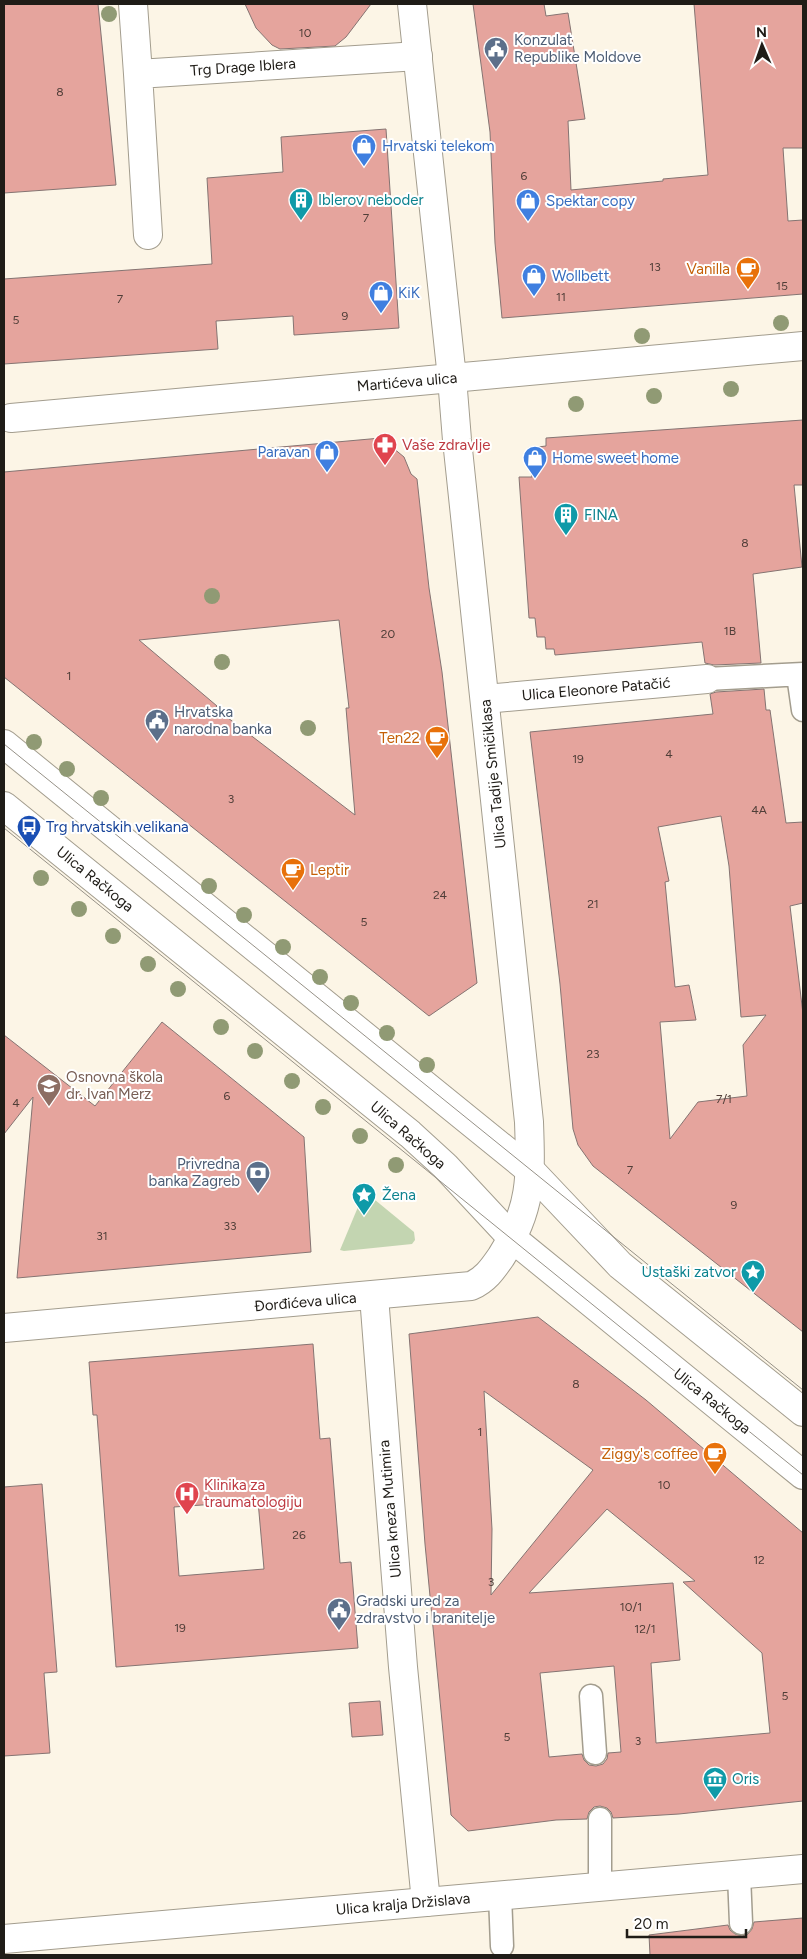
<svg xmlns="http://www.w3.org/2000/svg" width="807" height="1959" font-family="Figtree,sans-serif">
<rect width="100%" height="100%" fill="#fcf5e6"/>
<path fill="#c3d5b1" d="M366 1194 369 1195 414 1232 415 1240 412 1244 344 1251 340 1250 363 1195Z"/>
<path fill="#e5a49d" stroke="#857472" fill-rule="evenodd" d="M4 4H98L116 185 4 193Z
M245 4H371L346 37 335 46 280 49 272 45 256 28Z
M473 4H544L546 16 568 13 585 119 568 121 571 190 663 181V179L708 175 694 4H803V148H783L788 221 803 220V294L502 318 495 243 490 132Z
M386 129 399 328 294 335 293 316 216 321 218 349 4 364V279L212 264 207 178 283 172 281 137Z
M803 420V485H794L802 567 753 574 761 663 714 665 705 663 702 642 555 655 554 649H546L545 637H537L535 618H529L519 477H532L530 457 539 456 538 447 546 446V438Z
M381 438 404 457 411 474 417 479 429 588 442 672 477 983 429 1016 4 677V472ZM339 620 349 708H346L355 815 215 708 217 706 139 640Z
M764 689 766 710H770L786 823 803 822V903L790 906 803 1014V1332L593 1166 578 1145 573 1129 560 984 530 732 713 714 710 694 716 692ZM721 816 729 866 741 1017 766 1015 743 1045 747 1096 698 1102 670 1139 660 1022 696 1020 689 985 675 987 665 882 669 881 658 827Z
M162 1022 304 1137 311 1252 17 1278 33 1097 4 1134V1035L95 1106Z
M538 1317 646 1400 803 1533V1801L679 1814 613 1818 611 1812 607 1808 600 1806 594 1807 589 1812 587 1819 556 1820 468 1831 451 1815 425 1544 409 1334ZM484 1391 593 1470 491 1595 492 1529ZM607 1509 695 1581 683 1582 762 1653 770 1733 656 1743 651 1663 680 1660 673 1583 529 1593ZM614 1666 621 1752 608 1753 607 1759 603 1764 596 1766 589 1765 584 1760 582 1754 549 1757 540 1673Z
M313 1344 320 1439 330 1438 340 1563 351 1562 358 1648 116 1667 97 1415H93L89 1362ZM258 1501 264 1569 179 1576 174 1507Z
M42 1484 57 1672 44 1673 50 1753 4 1756V1487Z
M380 1701 383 1735 352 1737 349 1703Z
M803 1918V1955H650L649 1935 728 1925 730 1930 735 1934 742 1936 748 1934 752 1929 754 1922Z"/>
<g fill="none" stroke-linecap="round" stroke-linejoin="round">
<defs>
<path id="service" d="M798 675 803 710
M707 679 803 674
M591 1696 595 1753
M739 1875 741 1923
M600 1887V1819
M500 1895 502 1946"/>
<path id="pedestrian" d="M133 4 138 74 418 56
M138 74 148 235"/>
<path id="minor" d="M11 418 452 378
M485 699 707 679
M4 744 531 1171 620 1265 803 1412
M4 806 410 1134 445 1166 513 1239 803 1475
M374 1296 403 1667 426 1902"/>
<path id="tertiary" d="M452 378 803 346
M4 1328 471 1286C485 1280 492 1270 501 1257 532 1209 531 1177 529 1122L457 440 452 378 412 4"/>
<path id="secondary" d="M4 1939 803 1869"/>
</defs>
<use href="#service" stroke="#a39d8e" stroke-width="25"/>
<use href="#pedestrian" stroke="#a39d8e" stroke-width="30"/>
<use href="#minor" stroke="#a39d8e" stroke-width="30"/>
<use href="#tertiary" stroke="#a39d8e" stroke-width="30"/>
<use href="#secondary" stroke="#a39d8e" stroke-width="30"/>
<use href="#service" stroke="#fff" stroke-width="22"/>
<use href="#pedestrian" stroke="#fff" stroke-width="28"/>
<use href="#minor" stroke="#fff" stroke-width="28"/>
<use href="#tertiary" stroke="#fff" stroke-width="28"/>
<use href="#secondary" stroke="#fff" stroke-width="28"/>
<path stroke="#969187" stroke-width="1" d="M4 744 803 1390
M4 828 803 1475"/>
</g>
<g fill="#909a74">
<circle cx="109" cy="14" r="8"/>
<circle cx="781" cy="323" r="8"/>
<circle cx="642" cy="336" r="8"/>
<circle cx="731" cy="389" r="8"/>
<circle cx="654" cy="396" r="8"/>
<circle cx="576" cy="404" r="8"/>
<circle cx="212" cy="596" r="8"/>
<circle cx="222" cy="662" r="8"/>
<circle cx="308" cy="728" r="8"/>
<circle cx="34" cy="742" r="8"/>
<circle cx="67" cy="769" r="8"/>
<circle cx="101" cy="798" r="8"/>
<circle cx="41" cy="878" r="8"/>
<circle cx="209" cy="886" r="8"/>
<circle cx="79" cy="909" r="8"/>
<circle cx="244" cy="915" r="8"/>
<circle cx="113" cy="936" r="8"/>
<circle cx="283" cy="947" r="8"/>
<circle cx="148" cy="964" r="8"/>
<circle cx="320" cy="977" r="8"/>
<circle cx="178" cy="989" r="8"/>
<circle cx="351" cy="1003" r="8"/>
<circle cx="221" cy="1027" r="8"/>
<circle cx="387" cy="1033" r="8"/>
<circle cx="255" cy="1051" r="8"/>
<circle cx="427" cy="1065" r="8"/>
<circle cx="292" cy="1081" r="8"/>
<circle cx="323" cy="1107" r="8"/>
<circle cx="360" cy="1136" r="8"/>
<circle cx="396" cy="1165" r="8"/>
</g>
<defs>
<symbol id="civic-pin" viewBox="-11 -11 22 30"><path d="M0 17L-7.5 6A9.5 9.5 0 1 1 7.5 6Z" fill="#5c6f8a" stroke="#fff"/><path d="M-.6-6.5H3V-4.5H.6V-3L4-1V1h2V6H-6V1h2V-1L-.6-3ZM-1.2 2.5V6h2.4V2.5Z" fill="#fff"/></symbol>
<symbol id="shop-pin" viewBox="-11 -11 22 30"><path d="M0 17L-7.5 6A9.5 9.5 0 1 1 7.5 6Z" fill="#3f7fe0" stroke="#fff"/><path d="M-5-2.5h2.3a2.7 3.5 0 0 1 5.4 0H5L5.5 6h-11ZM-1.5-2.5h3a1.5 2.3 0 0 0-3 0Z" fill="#fff"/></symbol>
<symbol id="building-pin" viewBox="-11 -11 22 30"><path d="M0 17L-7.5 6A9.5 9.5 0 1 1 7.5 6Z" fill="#0f9aa8" stroke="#fff"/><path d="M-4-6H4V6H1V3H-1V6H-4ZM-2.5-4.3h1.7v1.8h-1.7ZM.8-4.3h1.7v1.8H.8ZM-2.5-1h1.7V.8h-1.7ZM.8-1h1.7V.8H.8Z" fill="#fff"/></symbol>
<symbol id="cafe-pin" viewBox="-11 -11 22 30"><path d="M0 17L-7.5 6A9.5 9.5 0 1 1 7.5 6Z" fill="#e8710a" stroke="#fff"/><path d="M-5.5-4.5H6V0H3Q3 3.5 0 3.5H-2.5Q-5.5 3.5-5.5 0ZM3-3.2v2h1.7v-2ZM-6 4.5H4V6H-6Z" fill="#fff"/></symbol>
<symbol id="pharmacy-pin" viewBox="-11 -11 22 30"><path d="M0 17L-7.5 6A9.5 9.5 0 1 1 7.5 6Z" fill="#e0444e" stroke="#fff"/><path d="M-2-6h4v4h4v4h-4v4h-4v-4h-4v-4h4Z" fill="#fff"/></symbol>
<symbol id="bus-pin" viewBox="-11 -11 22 30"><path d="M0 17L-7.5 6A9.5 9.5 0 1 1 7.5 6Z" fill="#1a4fb4" stroke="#fff"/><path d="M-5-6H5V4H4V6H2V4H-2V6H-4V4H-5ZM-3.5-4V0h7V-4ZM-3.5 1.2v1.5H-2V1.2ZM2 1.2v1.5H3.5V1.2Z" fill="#fff"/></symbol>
<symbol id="school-pin" viewBox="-11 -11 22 30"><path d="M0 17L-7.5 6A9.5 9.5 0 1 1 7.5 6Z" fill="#8d6e63" stroke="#fff"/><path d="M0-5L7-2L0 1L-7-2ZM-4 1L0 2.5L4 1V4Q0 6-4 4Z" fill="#fff"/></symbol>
<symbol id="bank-pin" viewBox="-11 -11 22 30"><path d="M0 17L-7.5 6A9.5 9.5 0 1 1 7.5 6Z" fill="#5c6f8a" stroke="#fff"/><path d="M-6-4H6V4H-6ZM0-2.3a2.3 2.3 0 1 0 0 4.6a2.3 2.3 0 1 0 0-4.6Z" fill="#fff"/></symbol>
<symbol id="sight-pin" viewBox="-11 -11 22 30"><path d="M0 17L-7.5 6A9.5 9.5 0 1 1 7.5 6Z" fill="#0f9aa8" stroke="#fff"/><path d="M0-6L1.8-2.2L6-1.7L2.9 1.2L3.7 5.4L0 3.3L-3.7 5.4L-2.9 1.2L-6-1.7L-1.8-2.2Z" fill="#fff"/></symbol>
<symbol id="hospital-pin" viewBox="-11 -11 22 30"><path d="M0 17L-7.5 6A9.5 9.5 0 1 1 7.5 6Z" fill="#e0444e" stroke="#fff"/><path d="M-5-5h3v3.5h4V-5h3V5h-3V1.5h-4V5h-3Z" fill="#fff"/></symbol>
<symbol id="museum-pin" viewBox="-11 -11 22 30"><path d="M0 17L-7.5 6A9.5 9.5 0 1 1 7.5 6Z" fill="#0f9aa8" stroke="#fff"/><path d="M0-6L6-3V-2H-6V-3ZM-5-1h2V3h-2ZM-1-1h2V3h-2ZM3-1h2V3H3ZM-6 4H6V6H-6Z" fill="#fff"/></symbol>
</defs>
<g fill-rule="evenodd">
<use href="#civic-pin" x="482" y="35" width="28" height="38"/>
<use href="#shop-pin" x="350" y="132" width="28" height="38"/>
<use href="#building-pin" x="287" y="186" width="28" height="38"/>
<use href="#shop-pin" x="514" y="187" width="28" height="38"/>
<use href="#cafe-pin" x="734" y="255" width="28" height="38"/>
<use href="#shop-pin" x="520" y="262" width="28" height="38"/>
<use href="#shop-pin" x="367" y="279" width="28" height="38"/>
<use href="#pharmacy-pin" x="371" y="431" width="28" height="38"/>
<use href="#shop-pin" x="313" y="438" width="28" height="38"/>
<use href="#shop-pin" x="521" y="444" width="28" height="38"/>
<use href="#building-pin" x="552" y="501" width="28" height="38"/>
<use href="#civic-pin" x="143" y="707" width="28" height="38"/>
<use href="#cafe-pin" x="423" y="724" width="28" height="38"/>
<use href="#bus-pin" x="15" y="813" width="28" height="38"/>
<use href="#cafe-pin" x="279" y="856" width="28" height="38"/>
<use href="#school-pin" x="35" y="1072" width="28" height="38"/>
<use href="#bank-pin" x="244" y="1159" width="28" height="38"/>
<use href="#sight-pin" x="350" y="1181" width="28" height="38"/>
<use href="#sight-pin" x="739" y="1258" width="28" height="38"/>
<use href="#cafe-pin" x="701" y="1440" width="28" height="38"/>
<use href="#hospital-pin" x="173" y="1480" width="28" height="38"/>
<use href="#civic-pin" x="325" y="1596" width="28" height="38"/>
<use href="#museum-pin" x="701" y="1765" width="28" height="38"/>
</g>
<g text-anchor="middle" stroke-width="4" stroke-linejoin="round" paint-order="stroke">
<g font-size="12" fill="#503e38">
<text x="305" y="37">10</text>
<text x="60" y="96">8</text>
<text x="524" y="180">6</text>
<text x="366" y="222">7</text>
<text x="655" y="271">13</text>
<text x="782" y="290">15</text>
<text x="561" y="301">11</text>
<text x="120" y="303">7</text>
<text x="345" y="320">9</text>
<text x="16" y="324">5</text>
<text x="745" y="547">8</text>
<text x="730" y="635">1B</text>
<text x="388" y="638">20</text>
<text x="69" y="680">1</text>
<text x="669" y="758">4</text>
<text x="578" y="763">19</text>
<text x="231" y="803">3</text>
<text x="759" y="814">4A</text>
<text x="440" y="899">24</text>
<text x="593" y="908">21</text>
<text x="364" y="926">5</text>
<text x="593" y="1058">23</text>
<text x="227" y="1100">6</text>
<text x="724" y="1103">7/1</text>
<text x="16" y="1107">4</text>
<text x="630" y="1174">7</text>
<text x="734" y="1209">9</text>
<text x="230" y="1230">33</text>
<text x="102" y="1240">31</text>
<text x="576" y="1388">8</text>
<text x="480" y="1436">1</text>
<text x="664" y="1489">10</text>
<text x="299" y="1539">26</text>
<text x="759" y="1564">12</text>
<text x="491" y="1586">3</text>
<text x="631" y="1611">10/1</text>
<text x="180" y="1632">19</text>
<text x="645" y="1633">12/1</text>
<text x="785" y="1700">5</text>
<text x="507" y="1741">5</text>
<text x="638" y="1745">3</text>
</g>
<g font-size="15" fill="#4e5e75" stroke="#fff" text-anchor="start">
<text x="514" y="45">Konzulat<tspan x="514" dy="17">Republike Moldove</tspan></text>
<text x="174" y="717">Hrvatska<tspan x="174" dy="17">narodna banka</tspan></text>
<text x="240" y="1169" text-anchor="end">Privredna<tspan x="240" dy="17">banka Zagreb</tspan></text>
<text x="356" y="1606">Gradski ured za<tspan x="356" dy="17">zdravstvo i branitelje</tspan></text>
</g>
<g font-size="15" fill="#1f1c17" stroke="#fff">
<text transform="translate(243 67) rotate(-4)" y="5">Trg Drage Iblera</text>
<text transform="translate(407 382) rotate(-5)" y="5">Martićeva ulica</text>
<text transform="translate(596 689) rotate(-5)" y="5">Ulica Eleonore Patačić</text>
<text transform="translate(493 774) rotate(-96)" y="5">Ulica Tadije Smičiklasa</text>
<text transform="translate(95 879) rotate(39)" y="5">Ulica Račkoga</text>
<text transform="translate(408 1135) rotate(41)" y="5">Ulica Račkoga</text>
<text transform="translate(305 1302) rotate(-5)" y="5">Đorđićeva ulica</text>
<text transform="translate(712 1401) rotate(39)" y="5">Ulica Račkoga</text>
<text transform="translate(390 1509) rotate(-95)" y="5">Ulica kneza Mutimira</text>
<text transform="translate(403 1904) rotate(-5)" y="5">Ulica kralja Držislava</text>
</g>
<g font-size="15" fill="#366cbe" stroke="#fff" text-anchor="start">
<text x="382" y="151">Hrvatski telekom</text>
<text x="546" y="206">Spektar copy</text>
<text x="552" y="281">Wollbett</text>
<text x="398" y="298">KiK</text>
<text x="310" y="457" text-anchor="end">Paravan</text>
<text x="552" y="463">Home sweet home</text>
</g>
<g font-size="15" fill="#0d838f" stroke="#fff" text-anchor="start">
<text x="318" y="205">Iblerov neboder</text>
<text x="584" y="520">FINA</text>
<text x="382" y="1200">Žena</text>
<text x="736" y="1277" text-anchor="end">Ustaški zatvor</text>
<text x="732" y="1784">Oris</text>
</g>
<g font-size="15" fill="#c56008" stroke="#fff" text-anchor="end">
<text x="730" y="274">Vanilla</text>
<text x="420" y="743">Ten22</text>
<text x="310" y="875" text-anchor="start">Leptir</text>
<text x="698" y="1459">Ziggy's coffee</text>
</g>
<g font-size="15" fill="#be3a42" stroke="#fff" text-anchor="start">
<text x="402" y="450">Vaše zdravlje</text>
<text x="204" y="1490">Klinika za<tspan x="204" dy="17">traumatologiju</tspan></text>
</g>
<g font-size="15" fill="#164399" stroke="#fff" text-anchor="start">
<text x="46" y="832">Trg hrvatskih velikana</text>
</g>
<g font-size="15" fill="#785e54" stroke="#fff" text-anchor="start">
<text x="66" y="1082">Osnovna škola<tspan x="66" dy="17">dr. Ivan Merz</tspan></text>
</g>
</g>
<rect width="807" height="1959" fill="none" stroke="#1f1c17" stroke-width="10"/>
<g transform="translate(762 45) rotate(358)" stroke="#ffffff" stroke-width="4" paint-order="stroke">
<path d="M0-4L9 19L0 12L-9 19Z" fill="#1f1c17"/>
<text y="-8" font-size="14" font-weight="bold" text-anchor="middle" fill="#1f1c17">N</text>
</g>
<path d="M627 1929v8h119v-8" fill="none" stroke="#1f1c17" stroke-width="2.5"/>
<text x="634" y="1929" font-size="15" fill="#1f1c17" stroke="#ffffff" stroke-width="4" paint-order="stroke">20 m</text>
</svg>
